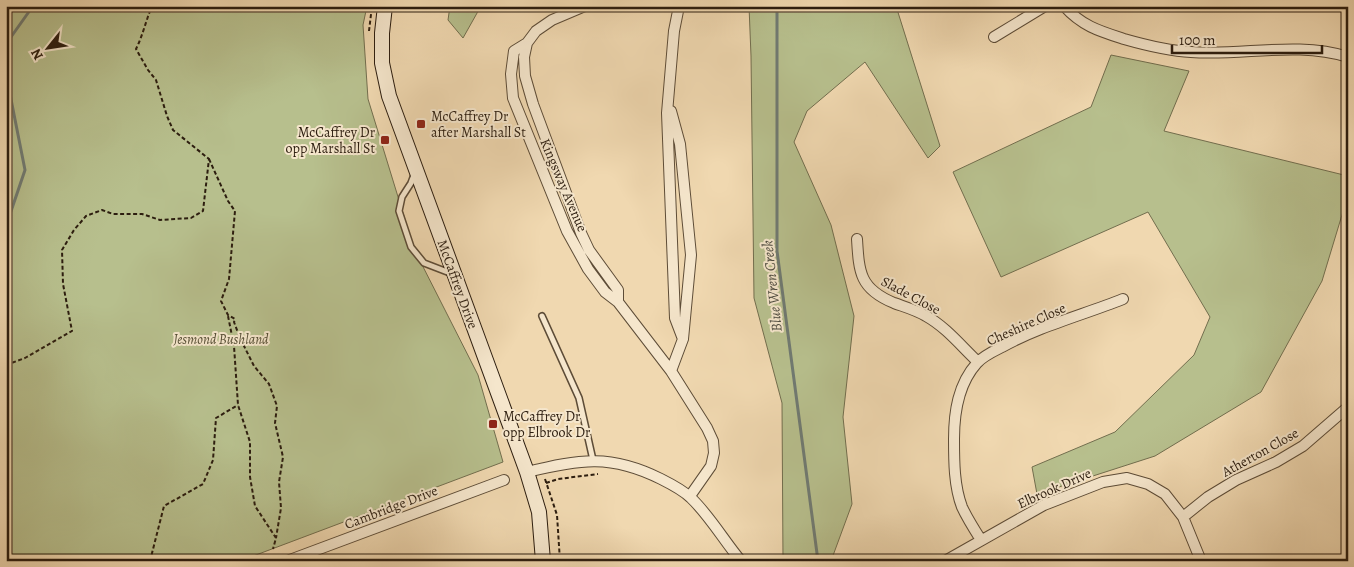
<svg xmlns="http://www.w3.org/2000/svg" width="1354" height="567" font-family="Alegreya,serif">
<rect width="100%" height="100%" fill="#f0d8b0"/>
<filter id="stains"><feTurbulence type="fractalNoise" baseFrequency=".004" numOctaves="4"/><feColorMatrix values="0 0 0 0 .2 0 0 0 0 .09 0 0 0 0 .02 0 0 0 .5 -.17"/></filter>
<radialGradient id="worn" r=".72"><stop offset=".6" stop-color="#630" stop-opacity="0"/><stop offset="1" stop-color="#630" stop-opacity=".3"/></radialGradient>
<path fill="#b7bf8d" stroke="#726e4e" d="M6 6H367L363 25 368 99 414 249 478 375 503 462 240 561H6Z
M450 6H481L463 38 448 20Z
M749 6H896L940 146 928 158 865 62 807 111 794 142 831 225 854 316 843 417 852 504 831 561 783 560 782 403 754 298 751 56Z
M1111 55 1189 71 1164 131 1348 176V195L1322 281 1261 392 1155 456 1037 494 1032 467 1115 432 1194 355 1210 317 1148 212 1001 277 953 172 1091 107Z"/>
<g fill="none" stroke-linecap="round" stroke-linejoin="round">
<path stroke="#707a72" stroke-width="3" d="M777 6V251L818 561
M6 44 33 6
M6 74 25 170 6 226"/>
<defs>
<path id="service" d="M414 175 411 183 402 197 399 211 411 247 424 263 450 273
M542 316 579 398 593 460"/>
<path id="minor" d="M585 6 552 20 536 31 527 43 514 51 511 74 513 98 567 231 588 269 605 292 618 302 671 371 707 428 713 441 714 453 711 466 690 496
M679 6 674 31 667 113 675 318 683 339
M1064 6C1082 26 1099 31 1124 39 1145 45 1169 51 1191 52 1243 56 1297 41 1348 57
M994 37 1045 6
M527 43 524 57 525 76 533 104 581 233 589 250 618 290V302
M857 239C859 273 860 289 894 303 905 307 916 310 926 316 946 327 961 346 978 362
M671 371 683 339 691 255 680 144 671 111
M527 472C580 459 611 454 661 479 671 484 683 490 691 498 710 516 724 541 741 561
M1183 517 1208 497 1236 480 1276 462 1303 446 1348 407
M981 540C974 529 967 518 962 507 954 486 954 461 954 439 954 412 958 384 977 363 983 356 994 351 1002 347 1040 326 1083 315 1123 299
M287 561 504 480
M945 561 1044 505 1103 482 1127 478 1148 484 1165 494 1183 517 1201 561"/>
<path id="secondary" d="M385 6 382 33V63L389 96 527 472 539 512 543 561"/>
</defs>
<use href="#service" stroke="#5d4c37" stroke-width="8"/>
<use href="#minor" stroke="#5d4c37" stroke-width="12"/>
<use href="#secondary" stroke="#2c1d0f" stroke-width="16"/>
<path stroke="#2c1d0f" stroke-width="2" stroke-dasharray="4 2.5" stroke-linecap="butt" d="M369 31 372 6
M209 159 228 201 235 211 229 279 221 301 228 315 235 319 234 322 240 338 254 366 269 384 277 406 275 423 283 457 279 482 281 508 276 538
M228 316 234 346 238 405 250 442V477L255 506 276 538 273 549
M6 365 25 358 72 331 63 284 62 250 74 230 86 216 102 210 113 214H142L160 220 191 218 203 211 209 159 173 130 167 116 156 80 148 70 136 49C143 35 146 20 152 6
M545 479 557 515 560 561
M546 483 558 479 598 474
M150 561 164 506 203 484 213 460 216 418 238 405"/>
<use href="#service" stroke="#f5e6cc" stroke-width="5"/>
<use href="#minor" stroke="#f5e6cc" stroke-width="10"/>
<use href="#secondary" stroke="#f5e6cc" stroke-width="14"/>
</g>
<g fill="#8f2418" stroke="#f5e6cc" stroke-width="2">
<rect x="416" y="119" width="10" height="10" rx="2.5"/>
<rect x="380" y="135" width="10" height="10" rx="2.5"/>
<rect x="488" y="419" width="10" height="10" rx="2.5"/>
</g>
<g text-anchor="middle" stroke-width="4" stroke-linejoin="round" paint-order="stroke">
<g font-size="14" fill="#2c1d0f" stroke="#f5e6cc" text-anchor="start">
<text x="431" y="121">McCaffrey Dr<tspan x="431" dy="16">after Marshall St</tspan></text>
<text x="375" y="137" text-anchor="end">McCaffrey Dr<tspan x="375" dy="16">opp Marshall St</tspan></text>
<text x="503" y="421">McCaffrey Dr<tspan x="503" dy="16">opp Elbrook Dr</tspan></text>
</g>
<g font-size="14" fill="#2c1d0f" stroke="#f5e6cc">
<text transform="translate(564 185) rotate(67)" y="5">Kingsway Avenue</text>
<text transform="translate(458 284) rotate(70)" y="5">McCaffrey Drive</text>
<text transform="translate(911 295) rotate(28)" y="5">Slade Close</text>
<text transform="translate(1026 324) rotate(-24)" y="5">Cheshire Close</text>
<text transform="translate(1260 452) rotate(-29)" y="5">Atherton Close</text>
<text transform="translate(1054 488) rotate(-24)" y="5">Elbrook Drive</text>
<text transform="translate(391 507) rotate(-21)" y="5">Cambridge Drive</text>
</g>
<g font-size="14" font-style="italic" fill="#564e35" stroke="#f5e6cc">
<text x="221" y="344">Jesmond Bushland</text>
</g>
<g font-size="15" font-style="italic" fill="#4e4c41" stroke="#f5e6cc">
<text transform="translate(772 286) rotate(-96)" y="5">Blue Wren Creek</text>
</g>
</g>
<rect width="1354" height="567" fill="none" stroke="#f0d8b0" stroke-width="25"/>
<rect x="8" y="8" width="1339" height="552" fill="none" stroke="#2c1d0f" stroke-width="2.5"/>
<rect x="12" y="12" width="1329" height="542" fill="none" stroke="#2c1d0f"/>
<g transform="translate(48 48) rotate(240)" stroke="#f5e6cc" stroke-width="4" paint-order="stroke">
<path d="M0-4L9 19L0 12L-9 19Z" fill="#2c1d0f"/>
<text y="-8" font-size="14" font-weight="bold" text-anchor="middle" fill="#2c1d0f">N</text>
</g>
<path d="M1172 45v8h150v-8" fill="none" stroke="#2c1d0f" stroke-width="2.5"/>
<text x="1179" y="45" font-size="15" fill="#2c1d0f" stroke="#f5e6cc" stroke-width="4" paint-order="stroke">100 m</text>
<rect width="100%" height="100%" filter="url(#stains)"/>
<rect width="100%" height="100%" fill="url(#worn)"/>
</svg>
